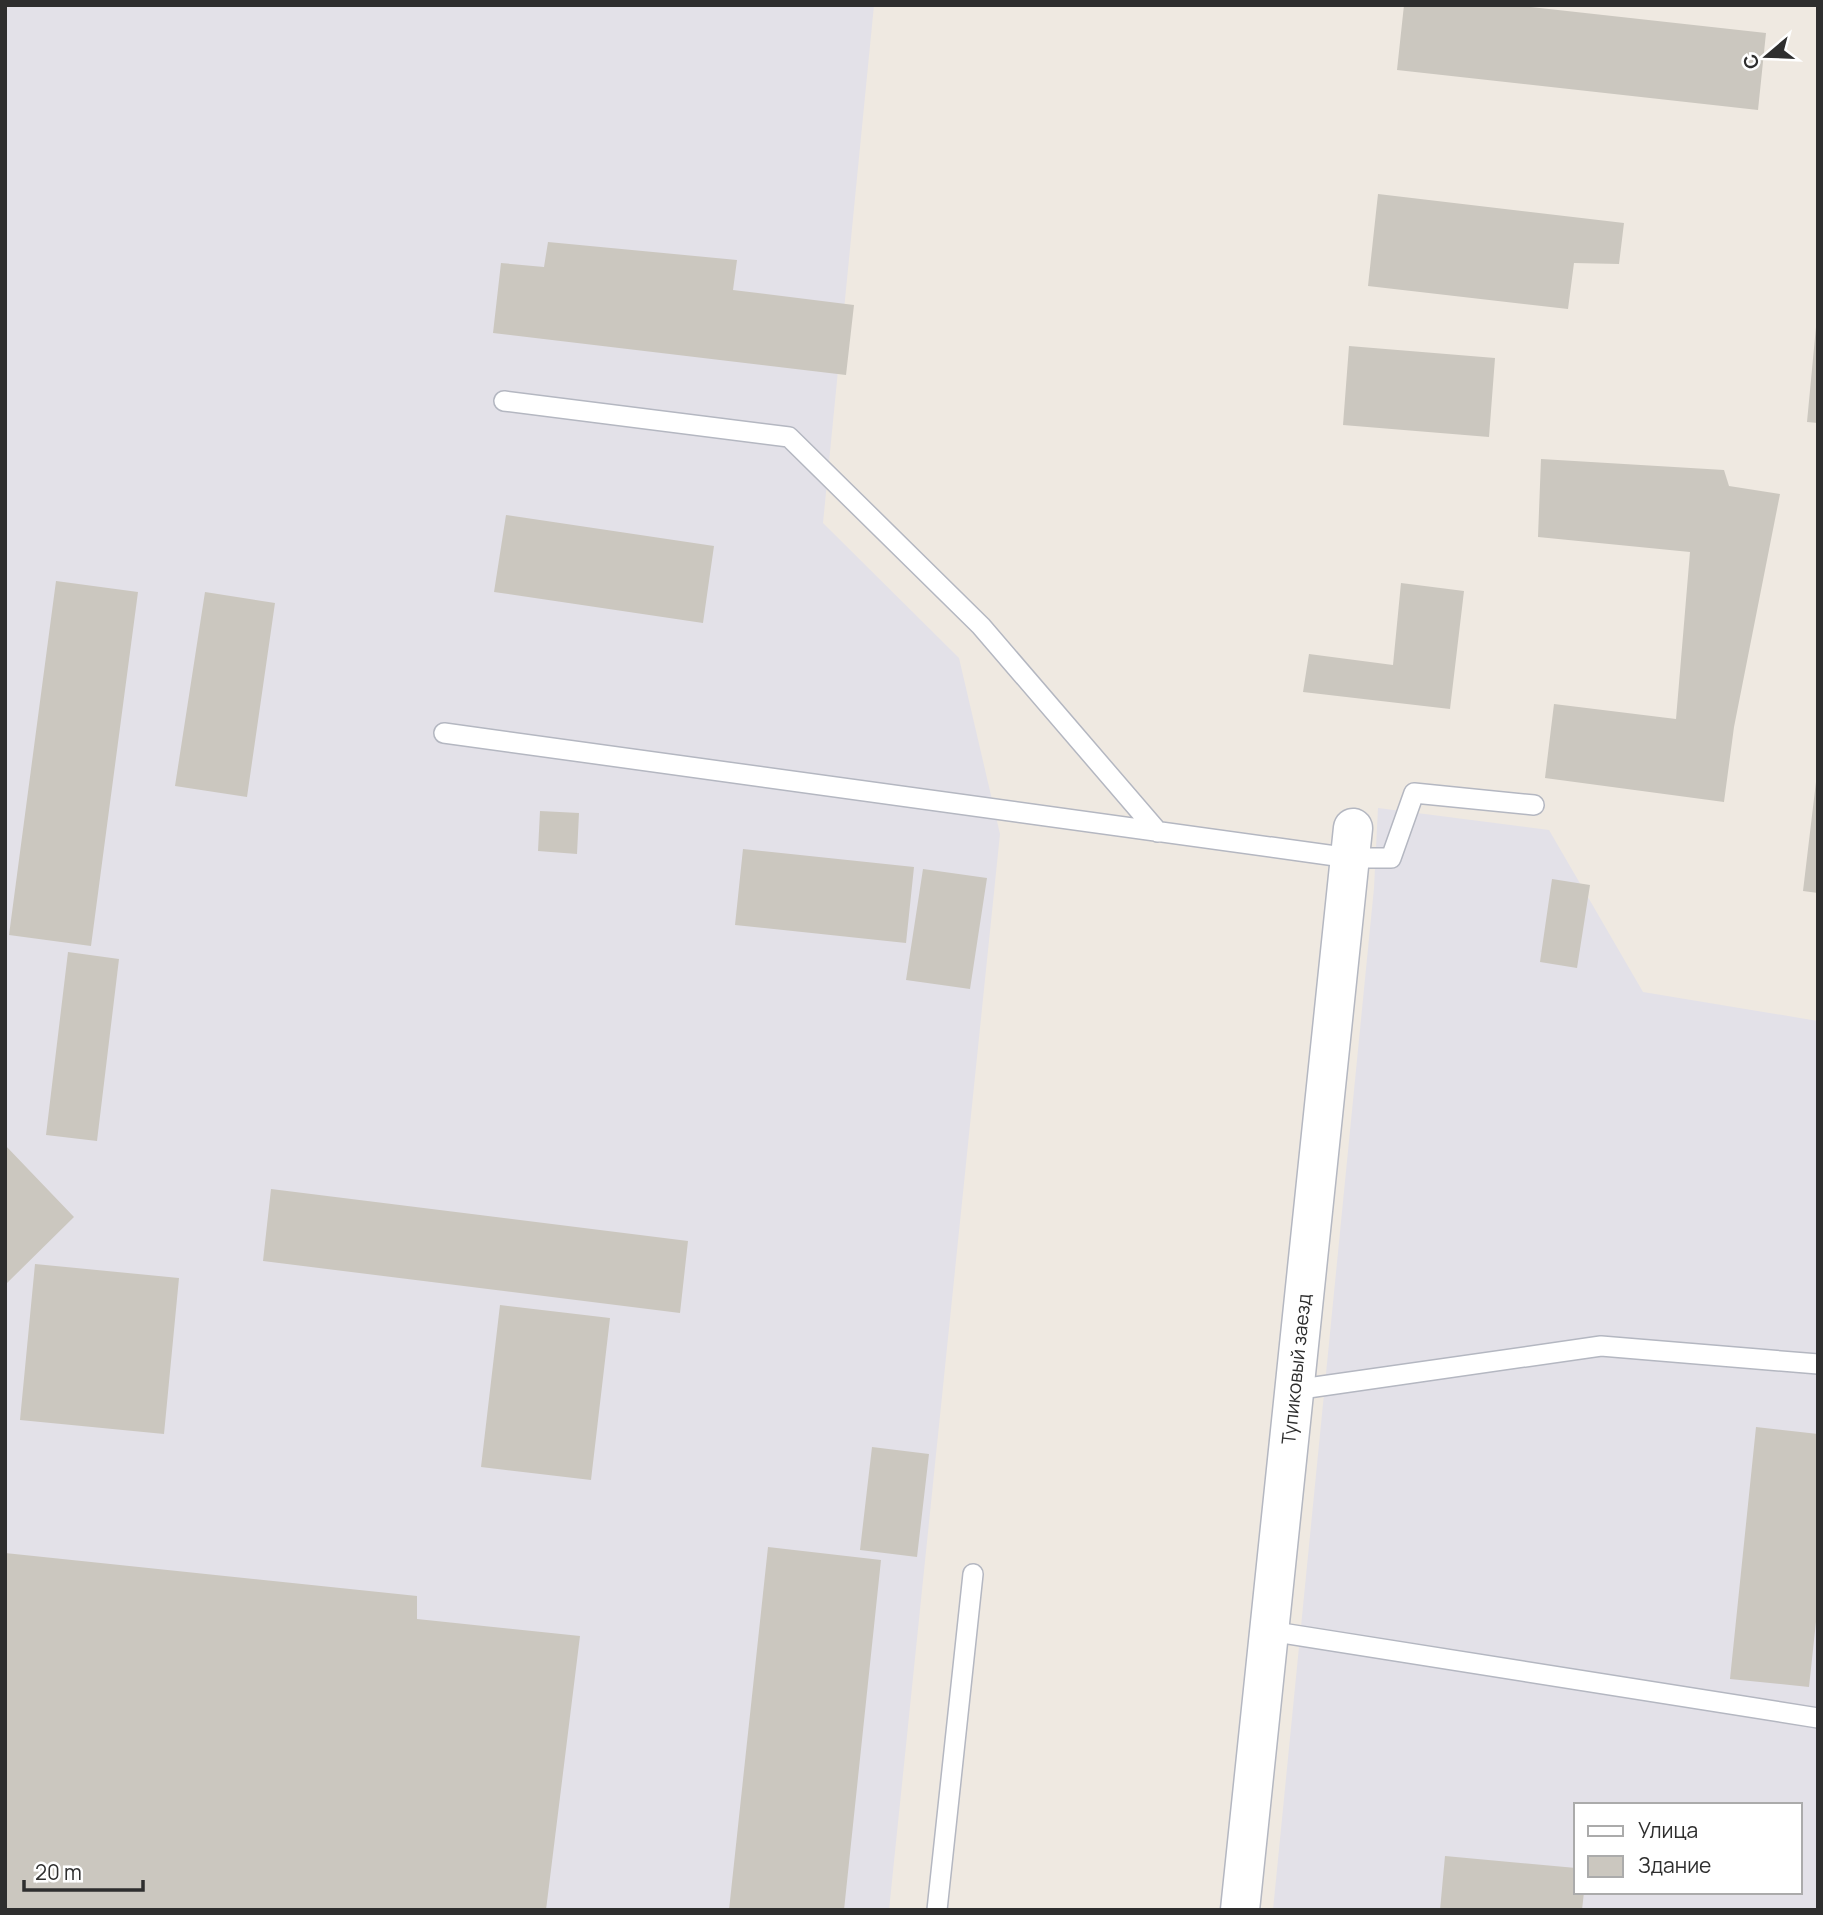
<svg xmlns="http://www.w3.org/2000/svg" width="1823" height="1915" font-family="Manrope,sans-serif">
<rect width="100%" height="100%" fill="#efe9e1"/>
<path fill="#e3e1e8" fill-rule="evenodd" d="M5 5H874L823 523 959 658 1000 834 889 1910H5Z
M1378 808 1549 830 1643 992 1818 1021V1910H1273L1374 888ZM1576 1805H1800V1892H1576Z"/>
<path fill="#cbc7bf" d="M1404 5H1513L1766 33 1758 110 1397 70Z
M1378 194 1624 223 1619 264 1574 263 1568 309 1368 286Z
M548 242 737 260 733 290 854 305 846 375 493 333 501 263 544 267Z
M1816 327H1818V423L1807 422Z
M1349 346 1495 358 1489 437 1343 425Z
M1541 459 1724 470 1729 486 1780 494 1734 727 1724 802 1545 778 1554 704 1676 719 1690 552 1538 537Z
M506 515 714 546 703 623 494 592Z
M56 581 138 592 91 946 9 935Z
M1401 583 1464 591 1450 709 1303 692 1309 654 1393 665Z
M205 592 275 603 247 797 175 786Z
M1816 782H1818V893L1803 891Z
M540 811 579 813 577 854 538 851Z
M743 849 914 867 906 943 735 925Z
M923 869 987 878 970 989 906 980Z
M1552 879 1590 885 1577 968 1540 962Z
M68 952 119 959 97 1141 46 1135Z
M5 1145 74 1217 5 1285Z
M271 1189 688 1241 680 1313 263 1261Z
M35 1264 179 1278 164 1434 20 1420Z
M500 1305 610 1318 591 1480 481 1467Z
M1756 1427 1818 1434V1603L1809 1687 1730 1679Z
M872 1447 929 1454 917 1557 860 1550Z
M768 1547 881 1560 844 1910H729Z
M5 1553 417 1596V1619L580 1636 546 1910H5Z
M1445 1856 1576 1868V1892H1584L1582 1910H1440Z"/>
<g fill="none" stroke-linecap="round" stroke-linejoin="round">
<defs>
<path id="lane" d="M504 401 789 437 981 626 1158 832
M444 733 1350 858H1391L1414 793 1534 805
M1294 1390 1601 1346 1818 1364
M1269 1631 1818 1718
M937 1910 973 1574"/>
<path id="street" d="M1240 1910 1353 828"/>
</defs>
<use href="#lane" stroke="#b4b7c1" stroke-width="22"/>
<use href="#street" stroke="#b4b7c1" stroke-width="41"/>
<use href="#lane" stroke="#fff" stroke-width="19"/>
<use href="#street" stroke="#fff" stroke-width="38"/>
</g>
<g text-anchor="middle" stroke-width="6" stroke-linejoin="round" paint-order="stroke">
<g font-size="19" fill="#2e2e2e" stroke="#fff">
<text transform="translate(1296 1369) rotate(-84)" y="7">Тупиковый заезд</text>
</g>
</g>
<rect width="1823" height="1915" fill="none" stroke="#2e2e2e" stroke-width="14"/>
<rect x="1574" y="1803" width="228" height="91" fill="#ffffff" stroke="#ababab" stroke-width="2"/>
<rect x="1588" y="1826" width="35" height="10" fill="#ffffff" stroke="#ababab" stroke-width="2"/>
<text x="1638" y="1838" font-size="21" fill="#2e2e2e">Улица</text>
<rect x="1588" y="1856" width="35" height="21" fill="#cbc7bf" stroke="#ababab" stroke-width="2"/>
<text x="1638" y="1873" font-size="21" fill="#2e2e2e">Здание</text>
<g transform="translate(1767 56) rotate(251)" stroke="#ffffff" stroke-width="5" paint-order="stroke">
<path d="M0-5L12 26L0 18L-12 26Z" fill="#2e2e2e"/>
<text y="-10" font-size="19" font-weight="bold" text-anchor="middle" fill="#2e2e2e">С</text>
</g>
<path d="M24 1880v10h119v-10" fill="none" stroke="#2e2e2e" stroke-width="3.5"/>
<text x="35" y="1880" font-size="21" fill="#2e2e2e" stroke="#ffffff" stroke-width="5" paint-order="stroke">20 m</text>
</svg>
